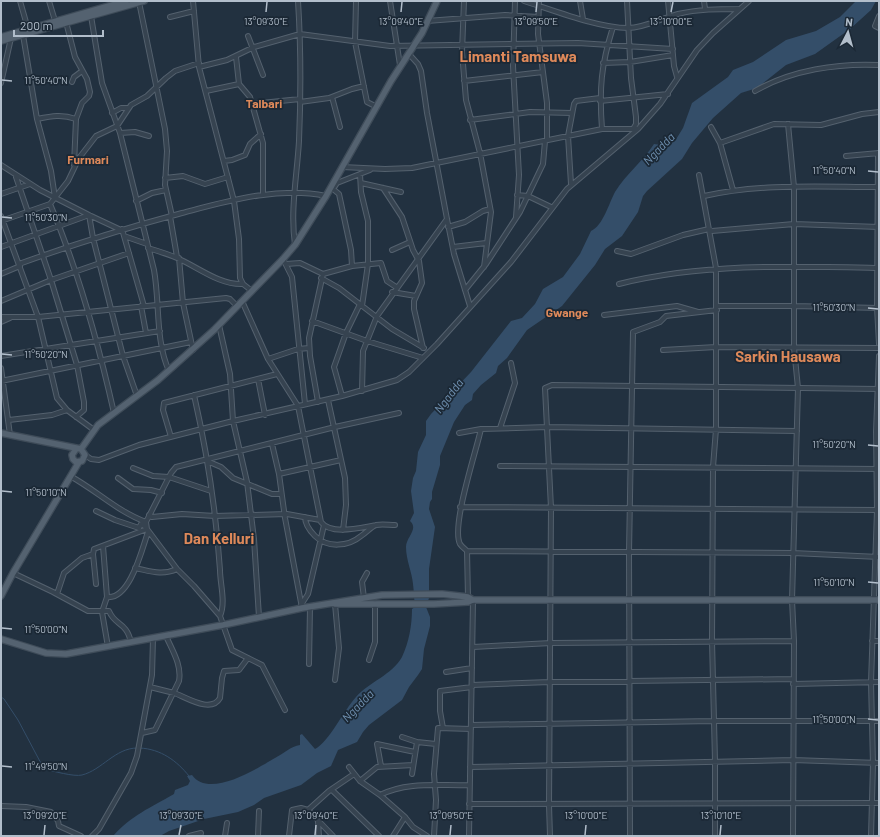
<svg xmlns="http://www.w3.org/2000/svg" width="880" height="837" font-family="Barlow,sans-serif">
<rect width="100%" height="100%" fill="#223140"/>
<path fill="#344e69" d="M856 1H876L871 10 850 29 815 54 786 65 757 88 741 93 713 118 692 143 682 159 647 191 643 196 638 212 622 236 605 249 595 265 562 306 527 330 507 358 498 366 496 373 481 385 473 394 472 400 465 405 454 422 440 456V465L432 492V499L430 502 429 509 435 527 429 569V598L426 607 430 617V626L424 649 422 669 418 675 409 687 402 700 369 725 363 732 357 742 338 750 331 766 317 773 301 785 264 798 254 805 238 812 204 819 169 831 160 836H113C132 815 150 808 174 794L175 790 188 785 190 781 187 776 192 775C209 799 256 769 275 758 283 754 291 746 300 745V735L302 734 315 749C329 742 344 710 356 697 369 682 392 675 402 657 409 642 412 625 412 609L415 607C414 599 414 592 413 584 412 572 406 560 406 547 406 537 419 529 410 521L414 513 411 491 413 478 416 471 418 452 426 435V421L431 414 471 372 511 321 522 318 535 304 543 289 563 277 580 254 591 231C603 226 609 203 615 192 626 174 643 161 654 144L661 145 675 141 683 128 692 103 728 77 733 70 753 62 786 40 816 31 840 17Z"/>
<g fill="none" stroke-linecap="round" stroke-linejoin="round">
<path stroke="#344e69" stroke-width="1" d="M1 697 4 699 18 720 44 769C53 771 74 777 82 775 102 770 115 748 137 748
M140 748C161 749 177 761 189 776"/>
<defs>
<path id="minor" d="M20 1 26 22
M49 1 56 24
M193 1 199 67 234 201 239 239 240 278 243 284 252 291
M356 1 355 42 367 102 377 107
M390 1 400 65
M464 1 462 52 466 100 480 153 491 212 484 267
M515 1 513 66 519 175 516 217
M524 1C553 10 598 28 628 28 645 28 662 18 678 14 698 9 719 9 739 9
M539 1 538 34 547 103V140
M580 1 583 19
M627 1 631 78 636 117V124L633 129
M668 1 674 66 677 77
M704 1 705 9
M139 2 165 129 167 151 165 185 172 216
M91 16 102 83 120 133 154 270C160 303 155 340 169 371
M879 16 875 26 879 28
M170 17 194 11
M427 21 505 15 538 17
M66 22 75 57 87 79 90 92 89 96 82 103 76 119 74 165
M23 35 37 119 51 171 55 198
M248 36 263 75
M409 54 418 64 421 71 427 113 447 219 454 254 470 306
M236 57 239 84 250 97 263 143V195
M603 63 630 62 673 55
M199 67 227 60 254 47 300 34 390 46 578 43 673 49
M464 81 543 72
M72 82 74 77 82 71
M1 83 11 38
M206 91 239 84
M755 91C791 70 838 63 879 65
M332 97 340 127
M600 101 668 94
M300 102 329 98 352 89 364 86
M252 104 300 99
M112 113 121 108H129
M37 119C52 116 62 114 76 119
M470 120 530 112 572 113
M788 124 794 187V348L798 388 792 600 794 641 793 836
M711 127 720 143 733 190
M602 129C599 89 601 65 613 27
M120 133 135 132 149 136
M720 143 774 124 821 125 862 114 879 112
M878 153 877 308 879 344
M846 156 879 153
M224 161 232 160 245 155 250 144 261 134
M1 165 40 190 89 215 121 230
M342 167 385 169 412 168 602 129H637
M360 174 361 192 368 221V264L362 306
M699 175 716 268V429L713 467 712 641 715 761V836
M16 177 51 280 77 365 84 402V410L76 417
M165 178 183 176 205 184 228 177
M361 183 401 192
M571 184 568 136 574 104 576 101 600 98
M331 188 333 189 337 183 370 170
M383 188 402 217 413 250 419 261 422 283 414 301V309L423 348
M333 189 339 194 351 250 352 266
M1 194 30 184
M517 195 528 196 551 207
M704 196C761 183 821 187 879 187
M136 201 152 193 166 190
M50 204C79 272 98 342 114 413
M1 216 38 317 57 398 67 410 94 430
M170 216 177 257
M1 221 50 204 68 181 79 158 96 136 117 126 131 105 147 96 166 78 175 71 199 63
M448 227 465 222 483 211 490 209
M122 229 144 306
M124 236 147 244
M295 245C290 210 297 176 299 141 301 94 301 48 298 1
M1 247 89 215 93 238 123 356 137 396
M453 247 486 243
M148 248C158 251 168 254 177 258 198 267 219 285 243 284
M392 250 410 242
M617 251 631 254 683 235 709 229 712 231 794 224 879 227
M179 258 183 303 193 350
M283 259 292 277 305 404
M19 264C74 244 126 228 182 213 228 201 278 186 326 196
M286 264 300 263 323 274 352 266 381 263 387 281 396 287
M1 274 20 266
M321 278 339 288 392 329 424 348
M619 284C704 263 792 266 879 268
M465 290 486 264 520 212 543 164 545 141
M392 292 416 296
M1 301 51 280 129 253
M242 301 268 359 298 406 321 522C331 536 363 527 377 525
M141 306 146 333
M717 306H794L879 308
M604 315 677 306 698 312
M1 317H38L226 298 230 299 237 306
M312 321 367 341 423 358
M1 322 10 318
M219 325 230 374 233 421 247 482 254 539 259 617
M663 350 716 347 879 348
M1 356 160 331
M268 359 298 349 309 348
M1 368 10 435
M258 379 265 415
M1 381 191 342
M362 391 363 351 377 316 447 219
M194 395C207 452 216 511 220 570 220 584 226 602 220 616
M342 396 334 367 346 333 360 304
M328 400 345 478 346 505 343 530
M318 402 310 356 309 338 323 274
M9 420 52 415 67 410
M500 428 515 383 511 363
M459 433 481 429 548 427 797 431
M171 437 163 410 164 403 277 374
M272 444 279 474 285 518 302 608
M85 455 91 459 99 460 139 445 233 421 342 396 397 380 409 372 437 344 511 262 567 189 638 129 660 104 697 50 713 33 749 1
M207 461 221 467 233 478 272 494H280
M500 466 879 469
M133 468 153 476 169 477 211 491
M279 474 341 460
M70 476C96 490 118 512 146 522
M118 478 133 489 151 490 162 493
M460 507 877 510
M96 511 115 520 139 528 141 524 146 527
M149 515 152 517 182 514 215 516 287 514 320 520
M305 517C305 525 310 531 315 536 327 548 348 547 361 536 366 533 371 527 376 525 382 524 389 525 395 525
M103 546 107 597
M467 551 793 553 879 557
M135 568C150 571 162 576 177 569
M13 573 53 592 88 611H109C115 626 126 621 131 642
M96 584 93 554 94 549 147 529
M57 594 64 573 82 558 93 554
M468 597 467 551C465 549 462 547 460 544 451 526 476 452 481 429
M364 598 362 582 367 573
M301 605 308 594 324 525
M872 641H879
M108 647 102 612 107 597C130 600 142 549 148 532
M473 647 551 643 794 641
M369 660 375 642V603
M309 664 310 607
M446 672 472 668
M335 680 339 648 335 604
M793 684 879 682
M472 685 550 682 793 679
M150 687C158 689 166 691 174 693 186 697 211 714 220 698L222 678 224 671 239 670 248 658
M285 710 262 665 232 650 220 616 194 586 177 569 147 529 146 522 171 473 176 467 335 427 399 413
M471 725 713 721H879
M443 728 440 711V691L472 687
M142 733 155 730 179 681C182 665 172 650 166 636
M402 737 417 742 436 744
M381 766 377 744 415 752
M349 767 360 781 380 795 405 817 413 827 427 836
M470 767 793 760 879 763
M412 774 417 742
M360 781 377 767 413 765
M332 790 379 836
M380 795C407 781 440 786 469 785
M469 804 879 803
M1 806 26 807 51 812 58 821 59 826 81 836
M308 810 329 791 354 774
M318 822 319 836
M92 836 99 829 131 773 137 756 152 675 153 638
M189 836 201 833 200 836
M225 836 227 823
M258 836 259 811
M289 836 292 810 301 808 308 810 333 836
M393 836 405 817
M434 836 436 800 434 774 438 728 471 729
M469 836 473 600
M550 836 549 805 551 508 545 388 552 385 879 389
M630 836 629 552 633 332 660 322 666 316 717 310
M871 836 873 764 871 682 877 510 876 431 879 356"/>
<path id="major" d="M1 37 126 1
M1 41 144 1
M1 433 81 449 85 455 82 461 76 462 73 459 72 455 76 449
M81 449 98 425 158 380 214 330 283 259 295 245 326 196 391 81 422 33 437 1
M1 596 13 573 79 462
M335 604H434L468 602 473 600H879
M1 639 46 653 66 654 223 625 302 608 382 595 442 594 468 597 473 600"/>
</defs>
<use href="#minor" stroke="#54616e" stroke-width="6"/>
<use href="#major" stroke="#3f4c59" stroke-width="8"/>
<use href="#minor" stroke="#364350" stroke-width="4"/>
<use href="#major" stroke="#546270" stroke-width="5.5"/>
</g>
<path fill="none" stroke="#b2becb" stroke-width="1.5" d="M266 12 267 2M401 12 402 2M536 12 537 2M671 12 673 2M2 80 12 81M868 171 878 172M2 217 12 218M868 308 878 309M2 354 12 355M868 445 878 446M2 491 12 492M868 582 878 583M2 628 12 629M868 719 878 720M2 766 12 767M44 835 45 825M179 835 181 825M315 835 316 825M450 835 451 825M585 835 586 825M720 835 721 825"/>
<g text-anchor="middle" stroke-width="3.5" stroke-linejoin="round" paint-order="stroke">
<g font-size="12" font-weight="bold" fill="#de895a" stroke="#1b2835">
<text x="264" y="108">Talbari</text>
<text x="88" y="164">Furmari</text>
<text x="567" y="317">Gwange</text>
</g>
<g font-size="12" font-style="italic" fill="#7091b1" stroke="#1b2835">
<text transform="translate(659 149) rotate(-46)" y="4">Ngadda</text>
<text transform="translate(449 396) rotate(-53)" y="4">Ngadda</text>
<text transform="translate(358 706) rotate(-46)" y="4">Ngadda</text>
</g>
<g font-size="15" font-weight="bold" fill="#de895a" stroke="#1b2835">
<text x="518" y="62">Limanti Tamsuwa</text>
<text x="788" y="362">Sarkin Hausawa</text>
<text x="219" y="544">Dan Kelluri</text>
</g>
</g>
<g font-size="10" text-anchor="middle" fill="#b2becb" stroke="#1b2835" stroke-width="3.5" stroke-linejoin="round" paint-order="stroke">
<text x="266" y="25">13°09'30"E</text>
<text x="401" y="25">13°09'40"E</text>
<text x="536" y="25">13°09'50"E</text>
<text x="671" y="25">13°10'00"E</text>
<text x="46" y="84">11°50'40"N</text>
<text x="834" y="174">11°50'40"N</text>
<text x="46" y="221">11°50'30"N</text>
<text x="834" y="311">11°50'30"N</text>
<text x="46" y="358">11°50'20"N</text>
<text x="834" y="448">11°50'20"N</text>
<text x="46" y="496">11°50'10"N</text>
<text x="834" y="586">11°50'10"N</text>
<text x="46" y="633">11°50'00"N</text>
<text x="834" y="723">11°50'00"N</text>
<text x="46" y="770">11°49'50"N</text>
<text x="45" y="819">13°09'20"E</text>
<text x="181" y="819">13°09'30"E</text>
<text x="316" y="819">13°09'40"E</text>
<text x="451" y="819">13°09'50"E</text>
<text x="586" y="819">13°10'00"E</text>
<text x="721" y="819">13°10'10"E</text>
</g>
<rect width="880" height="837" fill="none" stroke="#b2becb" stroke-width="4"/>
<g transform="translate(848 32) rotate(6)" stroke="#1b2835" stroke-width="3" paint-order="stroke">
<path d="M0-3L7 15L0 10L-7 15Z" fill="#b2becb"/>
<text y="-6" font-size="11" font-weight="bold" text-anchor="middle" fill="#b2becb">N</text>
</g>
<path d="M14 30v6h89v-6" fill="none" stroke="#b2becb" stroke-width="2"/>
<text x="20" y="30" font-size="12" fill="#b2becb" stroke="#1b2835" stroke-width="3" paint-order="stroke">200 m</text>
</svg>
